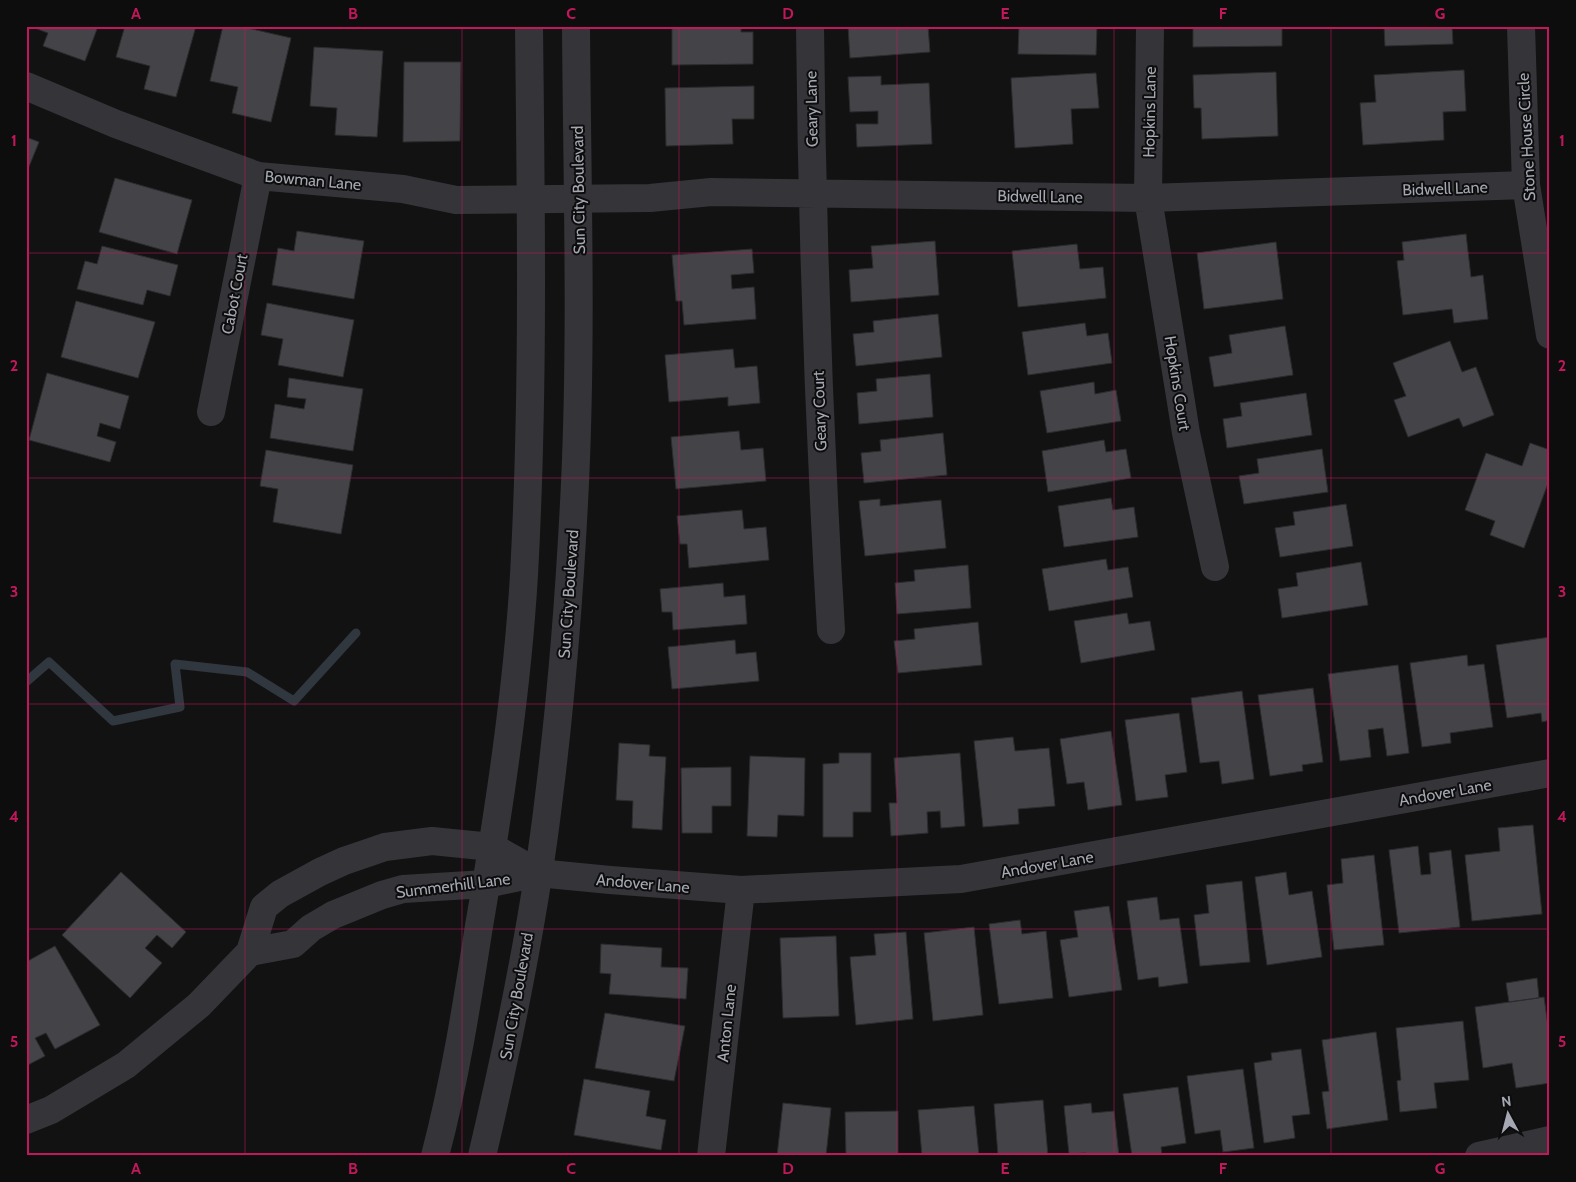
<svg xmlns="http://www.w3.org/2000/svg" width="1576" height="1182" font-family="Cabin,sans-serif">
<rect width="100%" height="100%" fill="#121213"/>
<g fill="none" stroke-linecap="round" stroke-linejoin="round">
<path stroke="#31373e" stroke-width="9" d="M26 682 49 662 113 721 180 707 175 664 247 672 294 701 356 633"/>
</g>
<path fill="#444448" stroke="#2c2c2f" d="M29 26H90L97 29 85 61 43 46 48 33Z
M125 26H196L176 97 144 89 150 66 116 57Z
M223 26H239L291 38 271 122 232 113 238 87 210 81Z
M672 26H741V32H753V64L672 65Z
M848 26H928L930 52 850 58Z
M1019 26H1097L1096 55 1018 54Z
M1193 26H1282V46L1193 47Z
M1384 26H1452L1453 44 1385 46Z
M314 47 383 51 377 137 335 135 337 108 310 106Z
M404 62H461L460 141 403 142Z
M1464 70 1466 111 1443 112 1444 140 1363 145 1360 103 1376 102 1374 75Z
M1276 72 1278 136 1202 139 1201 108H1194L1193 75Z
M1096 73 1099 108 1071 109 1073 144 1015 148 1011 78Z
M881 76V85L929 83 932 144 857 147 856 124H878V111L850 112 848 77Z
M754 86V119H732L733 144 666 146 665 88Z
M26 137 39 142 26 174Z
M115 178 192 200 177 254 99 232Z
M297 231 364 241 354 299 272 285 278 248 294 251Z
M1466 234 1471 277 1483 275 1488 319 1454 323 1452 309 1403 315 1397 261 1404 260 1402 242Z
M935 241 939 295 851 302 849 270 873 268 871 246Z
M1276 242 1283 299 1204 309 1197 253Z
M1077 244 1080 269 1103 267 1106 298 1018 307 1012 251Z
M102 246 178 265 170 296 147 290 143 305 77 289 85 261 97 264Z
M752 249 754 273 731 275 732 289 754 287 756 319 684 325 682 301H676L672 255Z
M76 301 155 322 138 378 61 357Z
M267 303 354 320 343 377 278 365 283 339 261 335Z
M938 314 942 357 856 366 853 334 874 332 873 321Z
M1085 323 1087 336 1108 333 1112 363 1028 375 1022 332Z
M1285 326 1293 375 1214 387 1209 357 1232 353 1229 335Z
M1450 341 1462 372 1476 367 1494 415 1463 427 1459 418 1408 437 1394 400 1406 396 1393 363Z
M733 349 735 368 757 366 760 403 728 406V397L669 402 665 355Z
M47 373 129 396 120 429 100 423 97 436 116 442 110 462 29 440Z
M930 374 933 417 859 424 857 393 877 391 876 379Z
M289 378 363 389 353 451 270 438 275 404 304 409 306 399 287 397Z
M1094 382 1095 394 1116 390 1121 421 1047 433 1040 391Z
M1306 393 1312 435 1227 448 1223 419 1242 416 1240 403Z
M739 431 741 450 763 448 766 481 676 489 671 437Z
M943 433 947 475 864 483 861 453 881 451 880 440Z
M1104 440 1106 452 1126 449 1131 478 1048 492 1042 451Z
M1530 443 1550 450V478L1524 548 1490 535 1495 521 1465 510 1486 453 1522 466Z
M1322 449 1328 492 1244 504 1239 476 1259 473 1257 459Z
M266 450 353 465 341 534 273 522 278 489 260 486Z
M1111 498 1113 510 1134 507 1138 537 1064 547 1058 506Z
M880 499V506L941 500 946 548 865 556 859 501Z
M1346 504 1353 546 1280 557 1275 528 1295 525 1293 512Z
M742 510 744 529 766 527 769 560 689 568 687 544H680L677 516Z
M1106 559 1108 570 1128 567 1133 597 1049 611 1042 569Z
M1361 562 1368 605 1282 618 1278 589 1298 586 1296 573Z
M968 565 971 608 897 614 895 583 915 581 914 570Z
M723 583 724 597 745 595 747 624 673 630 672 612H662L660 589Z
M1127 613 1129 624 1150 621 1155 650 1081 663 1074 621Z
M978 622 982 665 898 673 894 641 915 639 914 629Z
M1550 637V720L1542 722 1541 713 1507 718 1496 645Z
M735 640 736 654 756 652 759 681 672 689 668 647Z
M1467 655 1468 666 1484 664 1493 727 1450 733 1451 743 1422 747 1410 663Z
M1398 665 1409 753 1387 756 1383 728 1368 730 1371 757 1340 761 1328 674Z
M1313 688 1323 762 1302 765 1303 771 1270 776 1258 695Z
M1242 691 1254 779 1222 784 1219 761 1200 763 1191 698Z
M1179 713 1187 772 1165 775 1168 797 1136 801 1125 720Z
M1111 731 1122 805 1088 810 1084 782 1067 784 1060 739Z
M1013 737 1015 751 1049 748 1055 806 1018 809 1019 824 983 827 974 741Z
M619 743 650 745 649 756 666 757 662 830 632 828 633 801 616 800Z
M839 753H871V812H853V837H823V764L839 763Z
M960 753 965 826 941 828 940 811 927 812 928 833 891 836 889 803H897L894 758Z
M750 756 805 758 804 816 778 815 777 837 747 836Z
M731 767V806H712V833H682L681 768Z
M1533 825 1542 914 1472 921 1465 855 1500 851 1498 828Z
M1418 846 1421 875 1431 874 1429 853 1451 850 1460 927 1399 933 1389 850Z
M1374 855 1384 945 1334 950 1327 885 1343 883 1341 859Z
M121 872 186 932 172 948 157 935 145 948 162 963 130 998 62 935Z
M1286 872 1289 895 1312 891 1322 957 1267 965 1255 877Z
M1242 881 1250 962 1200 966 1194 915 1209 913 1206 885Z
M1157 897 1160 920 1179 918 1188 983 1159 987 1158 977 1138 980 1127 901Z
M1109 906 1122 990 1069 997 1060 940 1078 937 1074 911Z
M1020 920 1022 934 1046 931 1053 998 999 1004 989 924Z
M974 927 983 1015 933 1021 924 933Z
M906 932 913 1019 856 1025 850 957 876 955 874 934Z
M836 936 839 1016 783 1018 780 938Z
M601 944 662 948 661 967 688 968 686 999 609 994 611 974 600 973Z
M55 946 100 1025 55 1049 46 1033 35 1038 45 1056 26 1066V962Z
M1537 978 1539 998 1509 1002 1506 983Z
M1544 997 1550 1041V1083L1516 1088 1512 1063 1483 1068 1475 1007Z
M605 1013 685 1026 674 1081 595 1068Z
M1463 1021 1469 1080 1434 1083 1437 1108 1400 1112 1397 1081 1401 1080 1396 1028Z
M1376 1032 1388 1120 1327 1129 1322 1092 1329 1091 1322 1040Z
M1301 1049 1310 1114 1292 1116 1295 1138 1264 1143 1254 1063 1272 1060 1271 1053Z
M1243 1069 1254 1148 1223 1152 1220 1130 1195 1134 1187 1076Z
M584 1079 650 1091 646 1116 666 1120 661 1150 574 1135Z
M1178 1087 1186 1143 1161 1147 1162 1156H1132L1123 1094Z
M1043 1100 1048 1156H998L994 1104Z
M783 1103 831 1108 826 1156H777Z
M1091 1103 1092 1113 1114 1111 1119 1156H1086V1153L1069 1154 1064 1106Z
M974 1106 979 1156H922L918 1110Z
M898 1111V1156H846L845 1112Z"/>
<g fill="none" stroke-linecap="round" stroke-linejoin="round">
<path stroke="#353539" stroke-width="28" d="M810 26C812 228 819 429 831 630
M1150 26 1148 198 1186 433 1215 567
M1521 26 1526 185 1550 335
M26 86 116 124 258 176 403 189 456 200 650 198 711 192 1148 198 1526 185
M211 412 258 176
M250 952 293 944 311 928 333 915 382 895 403 889 486 884 538 873 610 880 741 890 961 879 1550 773
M26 1120 51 1110 126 1065 199 1005 250 952 264 907 280 894 320 872 344 861 385 847 432 841 492 847 538 873
M711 1156 741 890
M1479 1156 1550 1140"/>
<path stroke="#353539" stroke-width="28" d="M435 1156C455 1080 467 1003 479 926 499 810 517 692 524 575 534 392 531 209 529 26
M482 1156C510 1037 535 917 549 796 562 692 570 588 575 483 582 331 577 179 576 26"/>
</g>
<path fill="none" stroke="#c2185b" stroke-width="1" stroke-opacity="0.55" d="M245 26V1156M462 26V1156M679 26V1156M897 26V1156M1114 26V1156M1331 26V1156M26 253H1550M26 478H1550M26 704H1550M26 929H1550"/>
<g text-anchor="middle" stroke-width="4" stroke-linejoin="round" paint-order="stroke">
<g font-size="16" fill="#a5a8b2" stroke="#0d0d0e">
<text transform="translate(811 109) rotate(-91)" y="6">Geary Lane</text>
<text transform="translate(1149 112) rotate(-89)" y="6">Hopkins Lane</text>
<text transform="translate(1526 137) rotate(-93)" y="6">Stone House Circle</text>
<text transform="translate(313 180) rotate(5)" y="6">Bowman Lane</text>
<text transform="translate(1445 188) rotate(-2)" y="6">Bidwell Lane</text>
<text transform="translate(578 190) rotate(-91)" y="6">Sun City Boulevard</text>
<text transform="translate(1040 196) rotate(1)" y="6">Bidwell Lane</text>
<text transform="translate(234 294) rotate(-79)" y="6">Cabot Court</text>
<text transform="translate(1178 383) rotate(81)" y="6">Hopkins Court</text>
<text transform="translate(819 411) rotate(-92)" y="6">Geary Court</text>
<text transform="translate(568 594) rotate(-86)" y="6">Sun City Boulevard</text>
<text transform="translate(1445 792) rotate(-10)" y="6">Andover Lane</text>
<text transform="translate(1047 864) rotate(-10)" y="6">Andover Lane</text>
<text transform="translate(643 883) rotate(5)" y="6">Andover Lane</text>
<text transform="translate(453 885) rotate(-7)" y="6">Summerhill Lane</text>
<text transform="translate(516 996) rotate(-80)" y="6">Sun City Boulevard</text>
<text transform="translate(726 1023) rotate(-84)" y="6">Anton Lane</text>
</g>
</g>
<rect width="1576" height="1182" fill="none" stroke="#0d0d0e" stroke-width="55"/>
<g transform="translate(1508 1114) rotate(353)" stroke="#0d0d0e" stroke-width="4" paint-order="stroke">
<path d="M0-4L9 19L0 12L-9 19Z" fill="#a5a8b2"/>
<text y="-8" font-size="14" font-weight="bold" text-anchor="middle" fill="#a5a8b2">N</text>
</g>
<rect x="28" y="28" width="1520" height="1126" fill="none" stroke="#c2185b" stroke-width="2"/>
<g font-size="16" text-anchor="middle" font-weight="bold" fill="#c2185b">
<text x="136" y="19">A</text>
<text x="353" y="19">B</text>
<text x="571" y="19">C</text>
<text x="788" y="19">D</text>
<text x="1005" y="19">E</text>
<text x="1223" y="19">F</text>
<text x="1440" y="19">G</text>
<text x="14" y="146">1</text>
<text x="1562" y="146">1</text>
<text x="14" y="371">2</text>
<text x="1562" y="371">2</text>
<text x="14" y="597">3</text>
<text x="1562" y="597">3</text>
<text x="14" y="822">4</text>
<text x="1562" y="822">4</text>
<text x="14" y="1047">5</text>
<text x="1562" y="1047">5</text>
<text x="136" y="1174">A</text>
<text x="353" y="1174">B</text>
<text x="571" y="1174">C</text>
<text x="788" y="1174">D</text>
<text x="1005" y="1174">E</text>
<text x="1223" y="1174">F</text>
<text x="1440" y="1174">G</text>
</g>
</svg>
